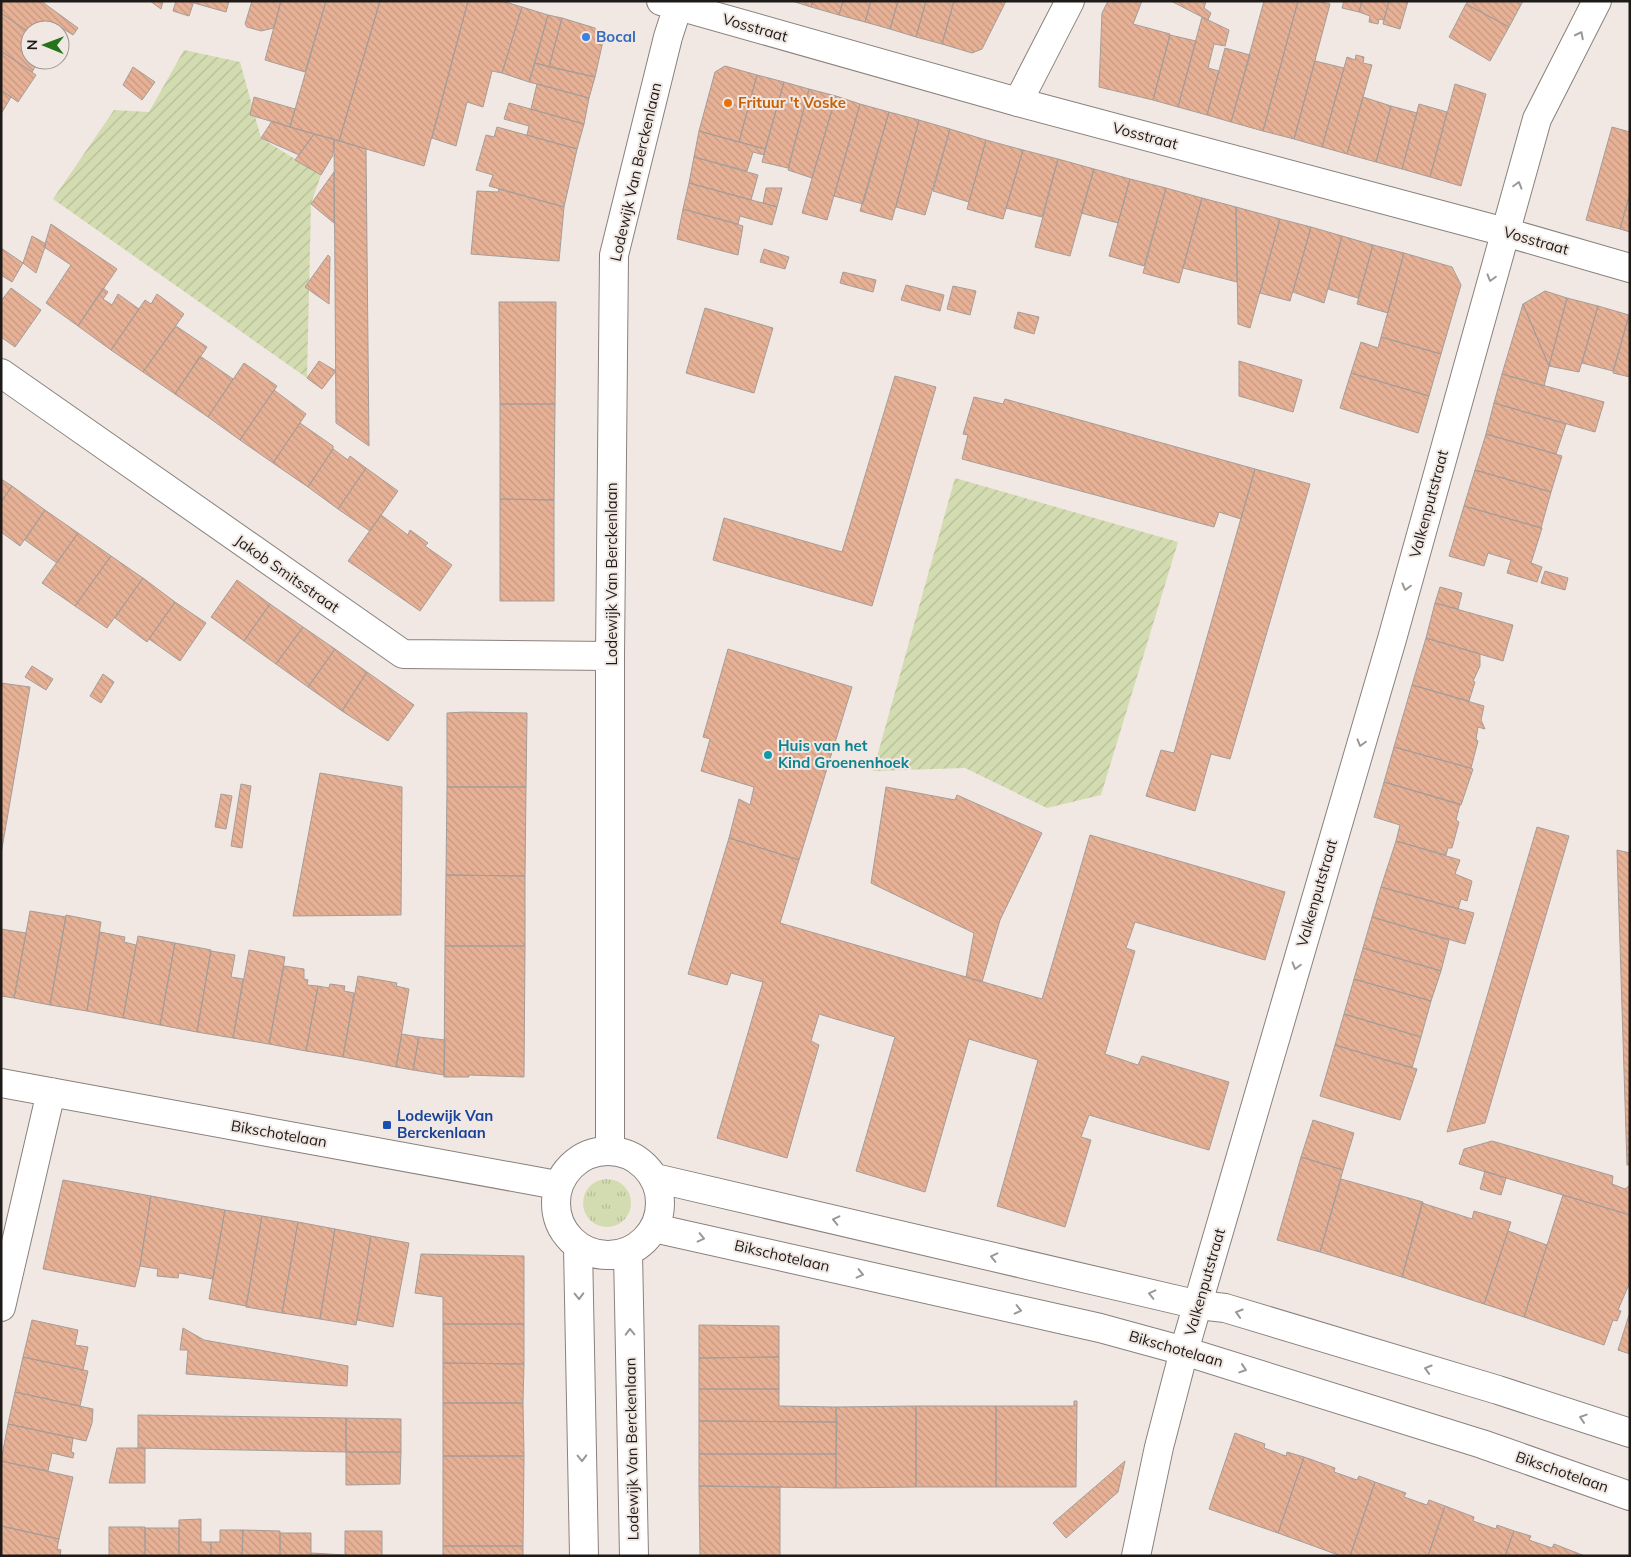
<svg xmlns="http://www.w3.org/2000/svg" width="1631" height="1557" font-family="Mulish,sans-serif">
<defs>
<pattern id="grass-tufts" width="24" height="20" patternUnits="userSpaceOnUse" patternTransform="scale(1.25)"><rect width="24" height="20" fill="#d3dcb1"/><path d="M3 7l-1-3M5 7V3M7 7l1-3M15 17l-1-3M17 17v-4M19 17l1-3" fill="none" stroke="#b5bc98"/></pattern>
<pattern id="garden-furrows" width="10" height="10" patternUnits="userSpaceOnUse" patternTransform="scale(1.25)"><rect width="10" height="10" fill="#d3dcb1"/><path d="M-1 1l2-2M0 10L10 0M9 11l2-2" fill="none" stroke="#b5bc98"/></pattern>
<pattern id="building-back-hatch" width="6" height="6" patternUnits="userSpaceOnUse" patternTransform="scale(1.25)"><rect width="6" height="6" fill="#e7b196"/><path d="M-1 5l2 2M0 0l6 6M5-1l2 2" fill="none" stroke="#c69881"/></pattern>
</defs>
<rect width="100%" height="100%" fill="#f1e8e3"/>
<path fill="url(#grass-tufts)" d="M583 1203a24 24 0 1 1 48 0a24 24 0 1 1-48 0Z"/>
<path fill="url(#garden-furrows)" d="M184 50 240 62 261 138 321 175 311 204 307 378 53 199 114 110 149 112Z
M955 478 1178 542 1101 795 1047 808 965 768 873 771Z"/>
<path fill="url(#building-back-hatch)" stroke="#a59d99" d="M1 1H41L78 28 73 35 62 28 60 30H30V33L1 13Z
M150 1H163L161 9Z
M176 1H194L189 16 173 11Z
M194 1H229L226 12 194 3Z
M252 1H281L274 28 261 31 247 27 245 24Z
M281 1H326L305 72 265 60Z
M326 1H380L339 141 290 127Z
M380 1H468L424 166 339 141Z
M468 1H502L522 7 502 73 492 71 483 107 467 102 456 146 432 138Z
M792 1H813L811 7Z
M813 1H843L839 15 811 7Z
M843 1H871L865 22 839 15Z
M871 1H898L890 29 865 22Z
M898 1H926L916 37 890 29Z
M926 1H954L942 44 916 37Z
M954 1H1006L982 49 972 53 942 44Z
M1108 1H1142L1133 24 1170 34 1153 100 1099 87 1102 13Z
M1171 1H1206L1204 8 1211 13 1208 20Z
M1264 1H1298L1263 131 1231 122Z
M1298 1H1318L1330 4 1294 139 1263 131Z
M1344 1H1362L1359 12 1342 8Z
M1362 1H1389L1384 20 1379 19 1378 24 1369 22 1370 16 1359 12Z
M1389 1H1408L1400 29 1383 24Z
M1468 1H1523L1509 27 1466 4Z
M1466 4 1509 27 1490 61 1449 37Z
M522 7 548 15 529 82 502 73Z
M1 13 30 33V60H39L32 72 1 51Z
M548 15 562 18 549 67 535 63Z
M1202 17 1229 30 1225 46 1214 44 1208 68 1219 71 1207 115 1178 107Z
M562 18 595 28 603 41 595 77 549 67Z
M1170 35 1196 41 1178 107 1153 100Z
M1225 48 1250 55 1231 122 1207 115Z
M1 51 36 75 18 102 1 90Z
M1356 55 1364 57 1363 63 1372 65 1347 154 1322 147 1347 57 1355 60Z
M1315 61 1344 68 1322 147 1294 139Z
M535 63 595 77 589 98 529 82Z
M725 66 757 75 739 142 699 131 715 72Z
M133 67 155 82 142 100 123 85Z
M757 75 784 82 765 149 739 142Z
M784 82 809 89 788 168 762 162Z
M537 84 589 98 584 124 531 109Z
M1455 84 1486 94 1461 186 1430 177Z
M809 89 836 96 812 178 788 170Z
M1 90 11 97 1 114Z
M836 96 860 104 827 220 802 213Z
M254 97 295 109 290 127 250 115Z
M1363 97 1391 106 1376 162 1347 154Z
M509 103 584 124 577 149 527 135 529 126 504 119Z
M860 104 889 112 863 204 834 196Z
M1419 104 1447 112 1430 177 1402 169Z
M1391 106 1417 113 1402 169 1376 162Z
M889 112 919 120 892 220 860 211Z
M919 120 950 129 925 215 896 207Z
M272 121 290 127 314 134 299 155 261 138Z
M497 127 577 149 564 207 489 186 493 175 476 170 486 135 494 137Z
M1612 127 1630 132V193L1620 229 1586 220Z
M950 129 986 140 969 202 933 191Z
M699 131 765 149 764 155 753 152 747 171 694 157Z
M314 134 334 139 333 155 321 175 295 160Z
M334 139 366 149 369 446 336 423Z
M986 140 1023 150 1003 219 967 209Z
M1023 150 1058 159 1042 217 1006 208Z
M694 157 758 175 751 200 689 183Z
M1058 159 1094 169 1070 256 1035 247Z
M1094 169 1130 179 1118 223 1081 213Z
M334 172V223L311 204Z
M1130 179 1166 188 1144 266 1109 256Z
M689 183 777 207 772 225 740 216 738 224 683 209Z
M766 188H782L777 207 763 203Z
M1166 188 1202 198 1179 283 1143 273Z
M499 189 564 207 559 261 471 254 477 191 498 192Z
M1630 193V232L1620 229Z
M1202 198 1236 207 1237 282 1183 268Z
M1236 207 1280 219 1250 328 1238 324Z
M683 209 743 226 738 255 677 239Z
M1280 219 1311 227 1290 301 1260 293Z
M51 224 117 269 78 326 46 303 71 265 44 247Z
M1311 227 1342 236 1324 303 1293 292Z
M32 236 46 244 36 273 23 263Z
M1342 236 1373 245 1358 298 1328 289Z
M1373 245 1404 253 1388 313 1357 304Z
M1 248 23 263 12 282 1 275Z
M764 249 789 257 785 269 760 262Z
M1404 253 1452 267 1461 285 1441 354 1381 337Z
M328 255 330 257 329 304 305 287Z
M843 272 876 280 873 292 840 283Z
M906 285 944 295 940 311 901 300Z
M953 286 976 291 970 315 947 309Z
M11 288 41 310 15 347 1 337V301Z
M103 288 108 292 103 299 112 305 118 294 139 309 111 350 78 326Z
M1545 291 1567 298 1549 366 1523 304Z
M157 294 184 314 143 372 111 350 145 300 151 304Z
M1567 298 1598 306 1579 372 1549 366Z
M499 302H556L555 404H500Z
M1523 304 1549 366 1544 386 1502 374Z
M1598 306 1629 315 1613 371 1582 363Z
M705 308 773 328 754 393 686 373Z
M1018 312 1039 317 1034 334 1014 328Z
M1629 315H1630V377L1613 373Z
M176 326 207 347 175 394 143 372Z
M1381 337 1441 354 1429 396 1351 373 1361 342 1378 348Z
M200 356 233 379 208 417 175 394Z
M319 361 336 371 322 389 307 378Z
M1239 361 1302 380 1293 412 1239 396Z
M244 363 277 386 240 440 208 417Z
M1351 373 1429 396 1418 433 1340 408Z
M1502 374 1604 402 1595 432 1494 403Z
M895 376 936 387 872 606 713 560 724 518 842 552Z
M274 390 306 414 273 463 240 440Z
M974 397 1003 404 1005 399 1255 469 1241 519 1219 512 1214 527 962 459 968 435 963 434Z
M1494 403 1566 424 1556 454 1486 434Z
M500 404H555L554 500 500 499Z
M300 423 333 446V449L308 487 273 463Z
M1486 434 1562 456 1551 492 1475 470Z
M333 449 348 460 350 456 366 468 338 509 308 487Z
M366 468 398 491 370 531 338 509Z
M1255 469 1310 484 1230 759 1211 754 1195 811 1146 796 1161 750 1174 753Z
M1475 470 1551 492 1541 528 1464 506Z
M1 479 12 486 1 502Z
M12 486 45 510 20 546 1 532V502Z
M500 499 554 500V601H500Z
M1464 506 1542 528 1531 563 1542 567 1537 582 1507 573 1511 560 1488 553 1484 566 1449 556Z
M45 510 78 533 57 563 25 540Z
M381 515 408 535 410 530 428 543 425 546 452 565 420 611 348 561Z
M78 533 111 556 75 606 42 583Z
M111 556 143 578 107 628 75 606Z
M1545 571 1568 578 1565 590 1541 583Z
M143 578 175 602 147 642 115 618Z
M237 580 270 604 244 641 211 617Z
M1440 587 1462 593 1458 609 1435 603Z
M175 602 206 623 180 661 149 639Z
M1435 603 1513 625 1503 661 1426 638Z
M270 604 303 627 276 664 244 641Z
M303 627 335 649 308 687 276 664Z
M1426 638 1480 654V666L1473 681 1475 682 1469 701 1412 685Z
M335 649 367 672 342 711 308 687Z
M728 649 852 687 799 860 729 838 739 799 750 805 754 787 701 771 710 739 703 737Z
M32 666 53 679 46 690 25 677Z
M367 672 414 705 388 741 342 711Z
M103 674 114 682 101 703 90 696Z
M1 683 30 687 1 854Z
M1412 685 1484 706 1481 720 1485 729 1478 727 1476 739 1478 741 1471 768 1394 747Z
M466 712 527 713 526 787H447V713Z
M1394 747 1473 769 1461 805 1384 782Z
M320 773 402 787 401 915 293 916Z
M1384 782 1460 804 1456 820 1459 822 1452 848H1448L1446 855 1396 841 1400 825 1374 817Z
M241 784 251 786 242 848 231 846Z
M447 787H526L525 876 446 875Z
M886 787 955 800 957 795 1042 833 1000 920 982 982 966 977 974 933 871 883Z
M221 794 232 796 226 829 215 827Z
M1537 827 1569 836 1485 1123 1447 1132Z
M1090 835 1285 892 1265 960 1135 922 1126 948 1135 951 1105 1054 1138 1065 1142 1056 1229 1082 1209 1150 1089 1115 1081 1137 1091 1140 1065 1227 997 1206 1038 1060 969 1039 925 1192 856 1171 895 1037 819 1014 811 1041 819 1045 787 1158 717 1138 763 982 731 973 727 985 688 974 729 838 799 860 780 923 1042 999Z
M1396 841 1460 860 1455 874 1472 881 1467 901 1461 899 1458 909 1381 887Z
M1617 850 1630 853V1165H1627Z
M446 875 525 876V946H445Z
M1381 887 1474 913 1465 944 1372 917Z
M30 911 66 917 50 1005 14 998Z
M66 915 101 922 87 1011 50 1005Z
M1372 917 1449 940 1441 971 1363 948Z
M1 929 26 933 14 998 1 996Z
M100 932 125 937 124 942 136 945 123 1018 87 1011Z
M138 936 175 943 160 1025 123 1018Z
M175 943 211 950 197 1032 160 1025Z
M445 946H525L524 1077 469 1075V1077H444Z
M1363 948 1441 971 1431 1001 1354 979Z
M249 950 285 957 269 1044 233 1038Z
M211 951 235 955 231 977 243 979 233 1038 197 1032Z
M284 966 304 969V979L308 980 307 985 318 986 306 1051 269 1044Z
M358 976 397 983 396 986 409 989 396 1067 343 1057Z
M1354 979 1431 1001 1421 1037 1344 1014Z
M330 984 345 986 344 991 354 993 343 1057 306 1051 318 986 329 988Z
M1344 1014 1421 1037 1412 1068 1335 1045Z
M402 1034 419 1037 413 1070 396 1067Z
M419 1037 445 1040 444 1075 413 1070Z
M1335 1045 1417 1069 1400 1120 1320 1096Z
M1313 1120 1354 1133 1343 1170 1301 1157Z
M1492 1141 1613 1176 1612 1184 1625 1189 1630 1185V1215L1459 1164 1464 1149Z
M1301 1157 1343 1170 1320 1252 1277 1240Z
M1485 1171 1506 1178 1501 1195 1480 1189Z
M1341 1179 1423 1202 1402 1277 1320 1252Z
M63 1180 151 1196 140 1266 135 1287 43 1269Z
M1563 1195 1630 1215V1282L1618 1310 1621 1311 1617 1321 1613 1320 1604 1345 1524 1317Z
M151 1196 225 1210 213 1279 179 1273 178 1278 157 1276 158 1269 140 1266Z
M1422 1203 1472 1219 1474 1211 1511 1222 1484 1304 1402 1277Z
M225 1210 262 1216 246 1306 209 1299Z
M262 1216 298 1222 282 1313 246 1307Z
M298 1222 335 1229 320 1319 282 1313Z
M335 1229 371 1236 356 1325 320 1319Z
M1508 1231 1547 1245 1524 1317 1484 1304Z
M371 1236 409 1243 393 1327 357 1320Z
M421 1254 524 1256V1324H443V1297L415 1293Z
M1629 1315H1630V1354L1618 1350Z
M32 1320 78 1330 75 1345 88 1347 83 1370 23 1357Z
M443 1324H524V1364L443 1363Z
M699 1325 779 1326V1357L699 1358Z
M183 1328 204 1340 348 1366 347 1386 186 1374 188 1350H180Z
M23 1357 88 1371 80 1406 15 1392Z
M779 1357V1389H699V1358Z
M443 1363 524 1364 523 1403H443Z
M699 1389H779V1406L836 1407 837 1422 699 1421Z
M15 1392 93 1409 92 1423 86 1441 8 1424Z
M1074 1401H1077L1076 1487H996V1406H1074Z
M443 1403H523L524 1456H443Z
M916 1406V1487L836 1488V1407Z
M916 1406H996V1487H916Z
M138 1415 346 1418V1452L138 1448Z
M346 1418 401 1419V1452H346Z
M699 1421 837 1422 836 1454H699Z
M8 1424 73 1438 71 1452 74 1453 73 1458 52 1453 48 1471 1 1461Z
M1235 1433 1265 1444 1264 1448 1286 1456 1287 1452 1304 1457 1278 1533 1209 1509Z
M117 1448H145V1483H109Z
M346 1452H401L400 1484 346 1485Z
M699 1454H836V1488L699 1486Z
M443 1456H524L523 1546H443Z
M1304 1457 1335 1468 1334 1472 1357 1480 1359 1476 1375 1482 1350 1556H1341L1278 1533Z
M1 1461 73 1477 59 1539 1 1526Z
M1125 1461 1118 1492 1066 1538 1053 1523Z
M1375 1482 1406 1493 1404 1497 1427 1505 1429 1500 1445 1506 1428 1556H1350Z
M699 1486 780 1487V1556H700Z
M1445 1506 1474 1517 1473 1521 1496 1529 1497 1525 1514 1531 1505 1556H1428Z
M201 1519V1542H211V1556H179V1520Z
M1 1526 59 1539 57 1549 61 1550 60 1556H1Z
M109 1527H145V1556H109Z
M145 1528H179V1556H145Z
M220 1530H243L242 1556H211V1542H220Z
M243 1530 280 1531V1556H242Z
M345 1531H382V1556H345Z
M1514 1531 1531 1536 1529 1540 1552 1548 1554 1544 1585 1556H1505Z
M280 1533H311V1556H280Z
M443 1546H523V1556H443Z
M311 1553 345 1555V1556H311Z"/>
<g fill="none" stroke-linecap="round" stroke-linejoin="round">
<defs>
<path id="street" d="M1018 102 1070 1
M1 373 403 654 610 656
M1 1083 557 1185
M610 1150V656L614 255 668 37 678 6
M556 1203a52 52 0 1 1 104 0a52 52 0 1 1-104 0Z
M655 1178 1199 1305 1225 1308 1498 1390 1630 1433
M654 1228 1100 1328 1184 1351 1482 1444 1630 1496
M578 1247 584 1556
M628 1252 634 1556
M1 1307 51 1092
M1136 1556 1159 1447 1184 1351 1392 639 1537 119 1597 1"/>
<path id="secondary" d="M661 1 1018 102 1505 232 1630 268"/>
</defs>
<use href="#street" stroke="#89817d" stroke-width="30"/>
<use href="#secondary" stroke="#89817d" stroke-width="30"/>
<use href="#street" stroke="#fff" stroke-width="28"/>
<use href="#secondary" stroke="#fff" stroke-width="28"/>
</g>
<defs><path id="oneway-chevron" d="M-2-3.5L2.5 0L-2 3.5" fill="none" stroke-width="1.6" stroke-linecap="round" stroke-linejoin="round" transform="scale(1.25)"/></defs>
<g stroke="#999897">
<use href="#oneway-chevron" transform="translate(1580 35) rotate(-63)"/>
<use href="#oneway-chevron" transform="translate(1518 185) rotate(-74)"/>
<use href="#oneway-chevron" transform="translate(1491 278) rotate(106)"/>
<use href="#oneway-chevron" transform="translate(1406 587) rotate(105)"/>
<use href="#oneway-chevron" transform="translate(1361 743) rotate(106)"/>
<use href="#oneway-chevron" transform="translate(1296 966) rotate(106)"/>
<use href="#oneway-chevron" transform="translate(836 1220) rotate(-167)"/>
<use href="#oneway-chevron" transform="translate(701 1238) rotate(13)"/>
<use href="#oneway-chevron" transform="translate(994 1257) rotate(-167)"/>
<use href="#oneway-chevron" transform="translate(860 1274) rotate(13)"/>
<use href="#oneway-chevron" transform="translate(1152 1294) rotate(-167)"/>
<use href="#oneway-chevron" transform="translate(579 1296) rotate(89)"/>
<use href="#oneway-chevron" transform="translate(1018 1310) rotate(13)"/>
<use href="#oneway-chevron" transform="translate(1239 1313) rotate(-163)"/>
<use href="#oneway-chevron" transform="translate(630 1332) rotate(-91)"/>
<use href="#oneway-chevron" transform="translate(1243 1369) rotate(18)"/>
<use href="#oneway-chevron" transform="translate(1428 1369) rotate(-163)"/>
<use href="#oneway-chevron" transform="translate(1583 1418) rotate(-162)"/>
<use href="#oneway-chevron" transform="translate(582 1458) rotate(89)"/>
</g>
<circle fill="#3f7fe0" stroke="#f1e8e3" stroke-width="2" cx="586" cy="37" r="5"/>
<circle fill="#e8710a" stroke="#f1e8e3" stroke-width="2" cx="728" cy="103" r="5"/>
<circle fill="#0f9aa8" stroke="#f1e8e3" stroke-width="2" cx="768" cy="755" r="5"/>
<rect fill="#1a4fb4" stroke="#f1e8e3" stroke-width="2" x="382" y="1120" width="10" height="10" rx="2.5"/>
<g text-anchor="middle" stroke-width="4" stroke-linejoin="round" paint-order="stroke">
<g font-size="15" fill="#1d1a18" stroke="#f1e8e3">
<text transform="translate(755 28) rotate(16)" y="5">Vosstraat</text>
<text transform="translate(1145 136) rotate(15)" y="5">Vosstraat</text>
<text transform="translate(636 172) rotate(-77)" y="5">Lodewijk Van Berckenlaan</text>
<text transform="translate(1536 241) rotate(16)" y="5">Vosstraat</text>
<text transform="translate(1429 504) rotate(-75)" y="5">Valkenputstraat</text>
<text transform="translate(287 574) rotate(35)" y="5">Jakob Smitsstraat</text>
<text transform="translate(612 574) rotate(-90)" y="5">Lodewijk Van Berckenlaan</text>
<text transform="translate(1317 893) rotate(-74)" y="5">Valkenputstraat</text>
<text transform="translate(279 1134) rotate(10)" y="5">Bikschotelaan</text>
<text transform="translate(782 1256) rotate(13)" y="5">Bikschotelaan</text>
<text transform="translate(1205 1282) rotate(-74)" y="5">Valkenputstraat</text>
<text transform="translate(1176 1349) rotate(16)" y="5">Bikschotelaan</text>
<text transform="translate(632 1449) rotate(-91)" y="5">Lodewijk Van Berckenlaan</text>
<text transform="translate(1562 1472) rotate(19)" y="5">Bikschotelaan</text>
</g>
<g font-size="15" font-weight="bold" fill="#366cbe" stroke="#f1e8e3" text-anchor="start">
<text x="596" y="42">Bocal</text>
</g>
<g font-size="15" font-weight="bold" fill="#c56008" stroke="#f1e8e3" text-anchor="start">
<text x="738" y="108">Frituur 't Voske</text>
</g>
<g font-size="15" font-weight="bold" fill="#0d838f" stroke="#f1e8e3" text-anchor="start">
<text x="778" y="751">Huis van het<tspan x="778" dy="17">Kind Groenenhoek</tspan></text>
</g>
<g font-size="15" font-weight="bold" fill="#164399" stroke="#f1e8e3" text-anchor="start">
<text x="397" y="1121">Lodewijk Van<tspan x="397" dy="17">Berckenlaan</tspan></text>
</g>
</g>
<rect width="1631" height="1557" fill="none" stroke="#1d1a18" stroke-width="5"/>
<g transform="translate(45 45) rotate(271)"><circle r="24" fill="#f1e8e3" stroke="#9c9692"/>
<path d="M0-4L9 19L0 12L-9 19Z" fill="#25731b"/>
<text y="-8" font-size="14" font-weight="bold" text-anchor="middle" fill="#1d1a18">N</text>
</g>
</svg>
